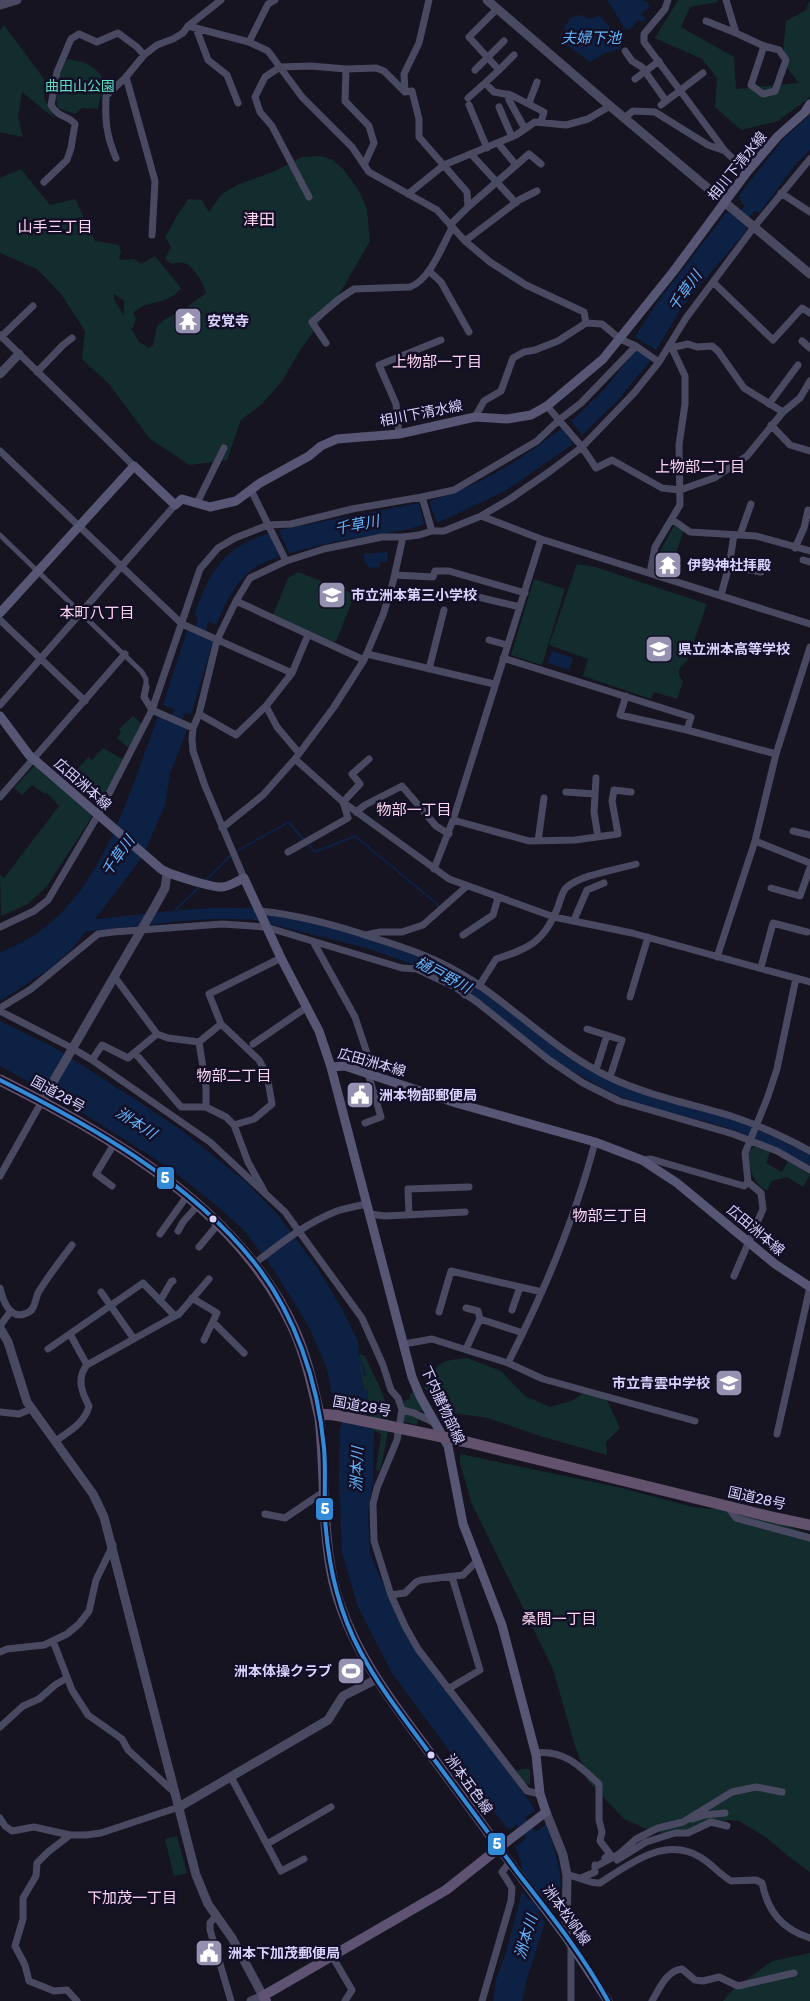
<svg xmlns="http://www.w3.org/2000/svg" width="810" height="2001" font-family="Rubik,'Noto Sans JP',sans-serif">
<rect width="100%" height="100%" fill="#161421"/>
<path fill="#132c2d" fill-rule="evenodd" d="M678 0H717V2L690 7 681 27 734 57 736 89 799 83 782 61 786 21 806 10 810 0V96L808 99 778 121 741 130 715 107 717 78 702 59 655 38Z
M4 25 47 83 44 98 54 118 22 92 18 118 23 137 0 132V30Z
M67 59C87 62 97 66 107 85L99 101 98 109 82 108 75 114 58 108C53 92 59 72 67 59Z
M321 156 333 160 344 170 358 189 367 209 370 241 340 293 297 355 283 380 262 404 241 420 227 460 190 465 150 439 109 384 82 359 85 331 61 294 37 269 0 253V178L21 169 50 205 75 199 95 241 119 245 121 251 119 260 134 259 141 264 155 256 181 288C166 308 149 297 133 313L136 319 133 328H131L139 342 149 348 153 345 157 326 165 319 183 310 206 293C205 285 192 264 184 263 180 262 175 263 171 264L165 259 171 247 165 236C170 231 171 227 174 221 176 216 184 206 188 199L202 200 209 212 222 194 237 185 275 171 302 157ZM114 294 124 301V316L114 299Z
M675 524 685 527 675 556 659 553Z
M577 564 595 567 707 604 687 661C678 668 676 673 683 681L677 699 654 692 651 699 583 676 588 659 549 645Z
M298 572 355 594 337 639 334 642 273 615 288 578Z
M534 579 565 589 542 665 511 655Z
M133 716 143 725 130 749 117 738 121 732 119 729Z
M103 748 124 760 100 805 70 778 88 757 92 760Z
M36 764 95 812 47 886 28 904 1 916 0 875 4 878 59 806 47 793 45 794 32 785 22 795 14 788Z
M756 1145 770 1152 766 1163 782 1172 788 1161 810 1175 803 1187 787 1177 772 1181 767 1191C751 1181 750 1169 748 1152Z
M359 1354 365 1356C371 1370 379 1384 384 1398 393 1422 385 1448 380 1471L376 1470 381 1434 373 1430 359 1366 361 1365 364 1376 366 1375Z
M467 1358 501 1371 525 1396 550 1407 571 1401 587 1391 606 1398 620 1428 606 1442 607 1455 540 1436 488 1418 453 1413 424 1388C439 1362 437 1361 467 1358Z
M416 1391 423 1404V1410L417 1411 404 1409V1401L410 1399V1394Z
M397 1412 419 1416 417 1425 397 1420Z
M460 1454 622 1488 693 1507 710 1509 723 1508 745 1512 810 1534V1872L788 1856 767 1838 739 1821 730 1820 717 1822 685 1833 666 1834 649 1830 624 1819 588 1781 575 1746 553 1669 472 1504 460 1463Z
M523 1769H530V1785L524 1782 515 1771Z
M177 1836 187 1873 174 1876 165 1839Z
M810 1953V2001H723L734 1989 772 1961Z"/>
<path fill="#0d2144" d="M607 0H641L648 3 649 8 643 11 641 15 646 18 643 22 638 20 630 29 626 30Z
M581 15 589 19 600 16 609 26 616 39 623 40 620 49 605 53 590 62 559 39 570 18Z
M810 115V150L796 164 760 212C750 212 741 205 739 195L785 137Z
M733 212 745 222 747 230 684 304 656 350 635 337 656 304 726 213Z
M636 350 651 360 617 401 582 435 571 421 602 392Z
M562 428 573 444 505 491 437 523 429 501C479 487 522 459 562 428Z
M419 503 424 524 410 529 338 541 289 553 279 530Z
M270 533 279 557C241 567 231 592 216 625L194 615C211 571 221 548 270 533Z
M387 552V562H380V567L368 568 367 563H365L364 554Z
M188 628 213 640 191 715 163 705Z
M552 651 573 658 569 670 548 663Z
M159 714 188 727 170 774 165 805 143 856 73 948 48 970 0 1001V952C97 919 126 800 159 714Z
M0 1021 52 1046 136 1100 181 1130 246 1182 278 1215 318 1269 341 1307 358 1341 359 1354 367 1375 364 1376 361 1365 359 1366 364 1391 368 1389V1412L334 1403 326 1366 309 1327 273 1268 243 1229 210 1200 168 1167 62 1100 0 1066Z
M343 1419 374 1425 373 1481 368 1513 370 1554 405 1633 423 1660 494 1750 535 1810 509 1830 489 1805 392 1673 358 1607 342 1553 339 1478 340 1429Z
M546 1824C556 1854 567 1881 556 1912L522 1871V1863L515 1847Z
M522 1891 545 1922 527 1979 522 2001H493L496 1979 505 1956Z"/>
<g fill="none" stroke-linecap="round" stroke-linejoin="round">
<path stroke="#0d2144" stroke-width="2" d="M307 843 315 852 355 836 436 903 439 908
M235 852 289 822 304 840
M206 880 231 855
M168 917 199 887"/>
<path stroke="#0d2144" stroke-width="11" d="M736 226 758 197
M198 643 206 605
M171 732 185 698
M77 927 176 916 218 913 253 914 369 943 425 963 461 981 493 1004 559 1058 616 1089 656 1104 714 1118 741 1127 810 1161
M514 1808C521 1823 531 1834 538 1848
M531 1923 541 1878"/>
<path stroke="#4a4962" stroke-width="5" d="M0 535 142 672 146 679V687"/>
<path stroke="#4a4962" stroke-width="7" d="M668 0 665 9 644 34V42L725 151
M726 0 736 33 764 46 779 50 786 60 775 91 763 94 751 85 764 46
M497 9 469 37 499 70 485 83 494 92 511 95 544 112 541 122
M706 21 736 33
M188 26 249 42 268 51 302 97 352 147 369 172 437 210 465 241 490 262 526 285 584 312 586 323
M196 28 208 60 227 75 238 103
M249 42 268 4 275 0
M625 51 632 61 642 67 666 101
M346 69 345 101 369 126 374 143 364 165
M475 70 504 41
M499 70 514 55
M126 77 155 181 152 235
M635 79 659 61
M405 92 404 74 419 43 429 0
M508 94 509 100 525 129
M468 98 485 83
M529 103 537 82
M469 105 487 148
M661 105 703 73
M499 107 512 137
M624 118 633 111 655 112 708 145 725 151 747 172
M498 143 516 165
M471 154 516 203
M116 158C106 135 105 120 106 96L126 77 144 55 157 45 173 39 183 33 188 26 221 0
M44 182 67 160 71 148 75 124C67 114 59 119 51 105L57 72 71 39 79 34 97 42 118 33 137 47 144 55
M781 193 810 212
M408 194 444 165 516 135 535 122 566 125 588 119 610 106
M309 197 272 126 260 112 255 97 265 77 280 67 311 66 346 69 376 68 384 71 405 92 412 91 419 119V137L467 192 468 207 450 225
M468 207 529 154 541 164
M465 241 519 200 537 191
M429 271 441 282 469 332
M713 282 773 340 802 308 810 313
M0 335 134 466
M1 337 33 306
M802 341 810 348
M326 343 312 322 339 299 354 289 410 287C430 280 442 246 452 228
M670 344 675 347 688 344 697 347 712 346 718 351 744 388 783 412
M37 372 63 345 72 338
M769 404 798 365
M547 406 582 447 596 468 612 460 662 488 680 490 714 478 747 456 783 412 800 398 810 381
M475 417 484 401 501 391 513 358 524 352 535 350 558 341 586 323 602 324 620 339 636 346 659 362
M771 425 790 445 810 451
M399 434 396 404 379 365 441 340
M0 451 182 624 292 673
M251 490 286 561
M422 497 432 531
M197 503 224 448
M481 516 541 539 810 624
M673 520 690 532 756 536 810 551
M740 535 751 504
M795 548 804 528 808 510
M803 560 810 562
M729 566 761 572
M650 573 655 547 680 505 679 445 685 404V376L670 344
M395 575 433 577 435 571H449L525 593
M461 593 520 607
M721 595 729 566 734 535
M236 601 364 660
M0 620 85 701
M489 640 507 645
M367 654 494 684
M503 658 691 717 687 730 776 754
M429 669 444 610
M146 687 144 697 152 710 193 728
M626 696 620 715 687 730
M0 705 175 505
M266 706 277 727 299 753
M199 714 236 735 266 706 292 673 308 635
M295 759 343 802 449 879 554 917 632 933 810 982
M596 778 594 812 598 837
M566 792 595 794
M0 797 125 654
M356 812 365 805 402 786 436 826 449 834
M453 820 529 841 575 840 618 834 612 801 614 790 631 792
M222 828 263 795 295 759 334 707 364 660 383 615 393 582 403 537
M793 831 810 835
M538 841 544 798
M755 841 810 863
M288 852 348 818 343 802 360 784 352 774 369 759
M434 869 453 820 541 539
M244 878 205 786 193 751 192 739 193 728 199 714 217 640 236 601 250 578 286 561 324 549 382 537H403L419 535 432 531H444L481 516 510 499 549 472 582 447 634 393 659 362 686 318 754 227 810 159
M771 888 800 896 810 868
M260 911C299 915 336 925 374 938 410 949 441 960 473 981 519 1012 559 1053 609 1077 648 1096 693 1104 734 1117 761 1126 786 1138 810 1151
M574 920 587 890 604 883
M0 927 34 911 48 900 98 815 152 710 200 569 218 548 235 538 268 525 291 524 352 509 422 497 454 490 537 441 559 420 581 403 636 346
M366 935 380 932H402L423 925 467 886
M463 935 493 915 498 898
M314 943 355 1017 368 1056 369 1077 381 1117 365 1123
M717 957 755 841 776 754 810 647
M761 967 773 923 807 932
M114 976 157 1034 168 1038 199 1042 221 1024
M479 986 496 959C530 948 544 942 558 907 560 901 562 891 567 887 583 874 616 870 636 864
M465 995 474 982
M630 997 648 937
M0 1008 31 989 98 934 113 932 222 924 266 927 402 968 417 969 455 987 477 1002 549 1060 583 1083 619 1101 733 1134 777 1151 810 1170
M0 1011 72 1048 92 1060 210 1142 285 1212 362 1318 383 1365 391 1390 398 1398 402 1410 397 1440 377 1488 373 1504 374 1541 391 1595 405 1626 418 1649 527 1791 540 1794
M587 1029 622 1040 610 1077
M199 1042 206 1087V1107
M253 1044 307 1007
M135 1053 181 1107H206L226 1117 234 1125 248 1162 264 1191
M92 1060 102 1045 128 1058 157 1034
M596 1070 607 1035
M234 1125 254 1119 272 1104 267 1075 259 1060 221 1024 209 994 281 958
M642 1160 651 1159 744 1186 748 1182
M0 1176 42 1101
M112 1186 96 1174 114 1144
M370 1214 385 1216 465 1212
M409 1214 408 1189 469 1187
M178 1231 183 1222 198 1205
M160 1234 187 1196
M199 1247 219 1223
M255 1263C281 1243 306 1223 337 1211 346 1208 357 1206 367 1204
M734 1276 763 1209 761 1193 748 1182 745 1153 767 1099 777 1069 796 978
M0 1288C3 1301 10 1321 27 1313 35 1310 35 1300 38 1293 48 1276 61 1260 72 1245
M101 1292 134 1339
M192 1298 217 1313 204 1340
M160 1301 171 1282 173 1281
M466 1308 478 1311 480 1319 523 1333
M512 1310 520 1287
M439 1312 451 1271 542 1292
M175 1316 179 1314 209 1279
M213 1322 244 1353
M0 1326 10 1312
M70 1334 87 1365
M404 1344 432 1339 508 1363 543 1379 695 1421
M48 1349 143 1283 175 1316 87 1365C76 1378 82 1393 89 1406 85 1423 69 1431 56 1441
M466 1349 480 1319
M508 1363C544 1292 575 1220 595 1142
M402 1410 414 1413 435 1423
M0 1412 19 1414 31 1409
M777 1434 810 1287
M727 1506 736 1518 810 1538
M265 1514 285 1518 325 1491
M391 1595 405 1593 416 1582 421 1580 463 1575 477 1561
M53 1641 72 1690 88 1715 122 1739 128 1750 174 1792
M0 1652 7 1649 44 1645 67 1634 79 1624 89 1611 96 1580 113 1545
M448 1689 480 1670 452 1577
M0 1727 23 1706 39 1699 55 1685 67 1678
M535 1753C563 1749 580 1766 599 1784V1820L602 1832 600 1841 610 1854 605 1858
M231 1777 281 1871 304 1859
M0 1818 5 1826 12 1831 34 1827 70 1835H86L101 1833 179 1807
M692 1819 705 1815 725 1813
M70 1835 48 1852 37 1863 36 1876 23 1898V1919L15 1946 25 1965 29 1981 54 1991 67 1990 77 2001
M267 1844 331 1807
M617 1860 646 1842 675 1833H688L711 1822 727 1826
M595 1867 619 1854 636 1839 658 1828 683 1822 732 1792 756 1787 782 1792
M567 1875C578 1876 589 1884 600 1883 629 1864 665 1836 700 1857 712 1864 719 1874 731 1881L756 1880 762 1883C768 1912 782 1929 810 1938
M581 1878 595 1872V1865
M216 1916 210 1923V1930L231 2001
M332 1956 352 1990 345 2001
M482 2001 511 1901 512 1888 502 1872 510 1862
M571 2001V1944
M652 2001C660 1988 666 1971 682 1969L695 1980 703 1981 719 1977 738 1986 794 1973"/>
<path stroke="#4a4962" stroke-width="9" d="M487 0 610 106 810 274
M0 5 17 0
M0 374 19 354
M42 1101 154 908 165 888 167 873
M0 1328 8 1342 27 1402 93 1494 104 1517 196 1875 208 1904 232 1938 263 1996 251 2001
M179 1807 328 1720 343 1696 377 1679
M546 1812 563 1855 567 1875 566 1937"/>
<path stroke="#575674" stroke-width="9" d="M0 613 134 466 175 505 182 499 210 507 236 501 260 483 309 456 321 446 337 439 399 434 475 417 507 419 531 415 547 406 603 359 673 272 747 172 778 136 805 112 810 104
M0 716 29 755 161 869C168 874 213 888 222 887 229 887 237 881 244 878L281 958 319 1031 331 1067 412 1377 420 1396 448 1446 463 1524 502 1625 536 1755 540 1794 546 1812 499 1848 566 1937 608 2001
M331 1067 345 1066 456 1103 595 1142 642 1160 677 1183 775 1264 810 1287"/>
<path stroke="#5e5373" stroke-width="10" d="M266 2001 263 1996 446 1890 499 1848C474 1812 447 1777 421 1741 384 1692 347 1641 333 1580 321 1525 326 1469 319 1414"/>
<path stroke="#62526e" stroke-width="11" d="M0 1080C113 1137 237 1208 293 1327 306 1355 312 1384 319 1414L335 1415
M467 1442 776 1518 810 1525"/>
<path stroke="#62526e" stroke-width="11" d="M335 1415 467 1442"/>
<defs>
<path id="bus-1" d="M0 1080C90 1125 189 1181 253 1261 295 1313 318 1382 324 1448 326 1471 324 1494 325 1518 328 1564 338 1610 360 1651 378 1685 402 1716 425 1747 456 1789 487 1831 518 1873 550 1914 583 1955 608 2001"/>
</defs>
<use href="#bus-1" stroke="#130f26" stroke-width="8"/>
<use href="#bus-1" stroke="#338bd7" stroke-width="4"/>
</g>
<defs>
<symbol id="temple-square" viewBox="-11 -11 22 22"><rect x="-9" y="-9" width="18" height="18" rx="4" fill="#9591b1" stroke="#130f26"/><path d="M0-6L5-2H3V0L6.5 2.5H4V6H1.5V3h-3V6H-4V2.5H-6.5L-3 0V-2H-5Z" fill="#fff"/></symbol>
<symbol id="school-square" viewBox="-11 -11 22 22"><rect x="-9" y="-9" width="18" height="18" rx="4" fill="#9591b1" stroke="#130f26"/><path d="M0-5L7-2L0 1L-7-2ZM-4 1L0 2.5L4 1V4Q0 6-4 4Z" fill="#fff"/></symbol>
<symbol id="civic-square" viewBox="-11 -11 22 22"><rect x="-9" y="-9" width="18" height="18" rx="4" fill="#9591b1" stroke="#130f26"/><path d="M-.6-6.5H3V-4.5H.6V-3L4-1V1h2V6H-6V1h2V-1L-.6-3ZM-1.2 2.5V6h2.4V2.5Z" fill="#fff"/></symbol>
<symbol id="stadium-square" viewBox="-11 -11 22 22"><rect x="-9" y="-9" width="18" height="18" rx="4" fill="#9591b1" stroke="#130f26"/><path d="M0-5a6.5 5 0 1 0 0 10a6.5 5 0 1 0 0-10ZM-3.5-1.8h7v3.6h-7Z" fill="#fff"/></symbol>
</defs>
<g fill-rule="evenodd">
<use href="#temple-square" x="172" y="305" width="32" height="32"/>
<use href="#temple-square" x="652" y="549" width="32" height="32"/>
<use href="#school-square" x="316" y="579" width="32" height="32"/>
<use href="#school-square" x="643" y="633" width="32" height="32"/>
<use href="#civic-square" x="344" y="1079" width="32" height="32"/>
<use href="#school-square" x="713" y="1367" width="32" height="32"/>
<use href="#stadium-square" x="335" y="1655" width="32" height="32"/>
<use href="#civic-square" x="193" y="1937" width="32" height="32"/>
</g>
<g fill="#d9d4ff" stroke="#130f26" stroke-width="2">
<circle cx="213" cy="1219" r="4.5"/>
<circle cx="431" cy="1755" r="4.5"/>
</g>
<g text-anchor="middle" stroke-width="5" stroke-linejoin="round" paint-order="stroke">
<g font-size="14" fill="#5fe0c0" stroke="#130f26">
<text x="80" y="91">曲田山公園</text>
</g>
<g font-size="14" fill="#d9d4ff" stroke="#130f26">
<text transform="translate(737 166) rotate(-51)" y="5">相川下清水線</text>
<text transform="translate(421 413) rotate(-11)" y="5">相川下清水線</text>
<text transform="translate(83 784) rotate(41)" y="5">広田洲本線</text>
<text transform="translate(372 1062) rotate(16)" y="5">広田洲本線</text>
<text transform="translate(58 1094) rotate(29)" y="5">国道28号</text>
<text transform="translate(756 1230) rotate(40)" y="5">広田洲本線</text>
<text transform="translate(443 1405) rotate(65)" y="5">下内膳物部線</text>
<text transform="translate(362 1406) rotate(10)" y="5">国道28号</text>
<text transform="translate(757 1498) rotate(13)" y="5">国道28号</text>
<text transform="translate(469 1784) rotate(54)" y="5">洲本五色線</text>
<text transform="translate(567 1915) rotate(54)" y="5">洲本松帆線</text>
</g>
<g font-size="14" font-weight="bold" fill="#d9d4ff" stroke="#130f26" text-anchor="start">
<text x="207" y="326">安覚寺</text>
<text x="687" y="570">伊勢神社拝殿</text>
<text x="351" y="600">市立洲本第三小学校</text>
<text x="678" y="654">県立洲本高等学校</text>
<text x="379" y="1100">洲本物部郵便局</text>
<text x="710" y="1388" text-anchor="end">市立青雲中学校</text>
<text x="332" y="1676" text-anchor="end">洲本体操クラブ</text>
<text x="228" y="1958">洲本下加茂郵便局</text>
</g>
<g font-size="15" font-style="italic" fill="#62b6ff" stroke="#130f26">
<text x="591" y="43">夫婦下池</text>
<text transform="translate(685 291) rotate(-54)" y="5">千草川</text>
<text transform="translate(357 525) rotate(-11)" y="5">千草川</text>
<text transform="translate(118 856) rotate(-55)" y="5">千草川</text>
<text transform="translate(443 975) rotate(28)" y="5">樋戸野川</text>
<text transform="translate(136 1123) rotate(33)" y="5">洲本川</text>
<text transform="translate(357 1469) rotate(-88)" y="5">洲本川</text>
<text transform="translate(526 1937) rotate(-73)" y="5">洲本川</text>
</g>
<g font-size="15" fill="#ffd6f0" stroke="#130f26">
<text x="55" y="232">山手三丁目</text>
<text x="437" y="367">上物部一丁目</text>
<text x="700" y="472">上物部二丁目</text>
<text x="97" y="618">本町八丁目</text>
<text x="414" y="815">物部一丁目</text>
<text x="234" y="1081">物部二丁目</text>
<text x="610" y="1221">物部三丁目</text>
<text x="559" y="1624">桑間一丁目</text>
<text x="132" y="1903">下加茂一丁目</text>
</g>
<g font-size="16" fill="#ffd6f0" stroke="#130f26">
<text x="259" y="225">津田</text>
</g>
</g>
<g stroke="#130f26" stroke-width="2">
<rect x="156" y="1166" width="19" height="24" rx="5" fill="#338bd7"/>
<rect x="315" y="1497" width="19" height="24" rx="5" fill="#338bd7"/>
<rect x="487" y="1832" width="19" height="24" rx="5" fill="#338bd7"/>
</g>
<g font-size="14" text-anchor="middle" font-weight="bold" fill="#fff">
<text x="165" y="1183">5</text>
<text x="325" y="1514">5</text>
<text x="497" y="1849">5</text>
</g>
</svg>
